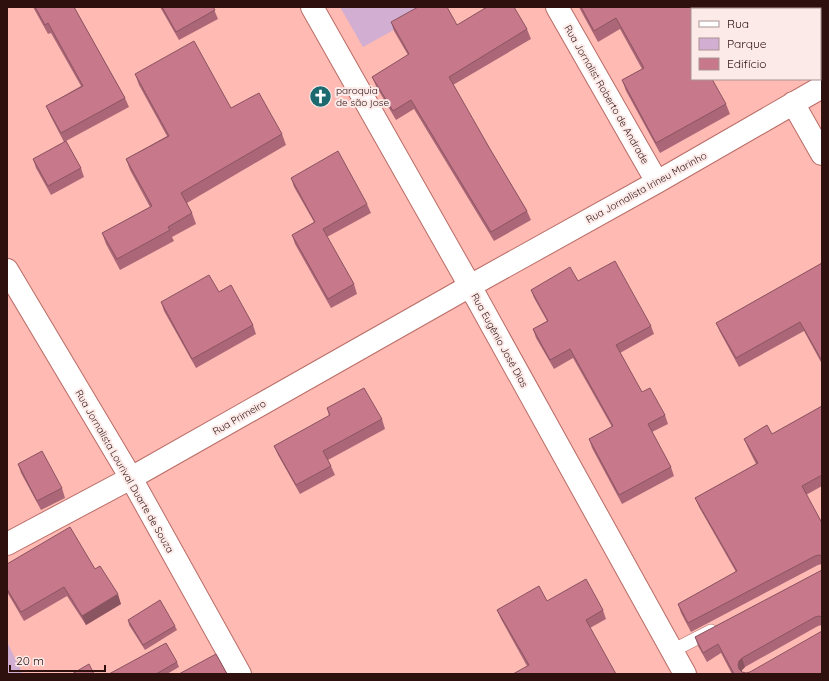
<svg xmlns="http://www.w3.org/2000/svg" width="829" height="681" font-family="Quicksand,sans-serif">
<rect width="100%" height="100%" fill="#febab3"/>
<path fill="#d1aed2" d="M340 7H435L363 47Z
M7 642 23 674H7Z"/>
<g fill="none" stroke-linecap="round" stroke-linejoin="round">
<defs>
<path id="lane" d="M672 651 711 631"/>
<path id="street" d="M312 7 470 286 685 674
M557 7 657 182
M793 103 822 154
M7 270 131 478 240 674
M7 544 131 478 470 286 657 182 822 87"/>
</defs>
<use href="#lane" stroke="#ba6c66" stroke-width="14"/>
<use href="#street" stroke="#ba6c66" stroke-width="24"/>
<use href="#lane" stroke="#fff" stroke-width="13"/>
<use href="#street" stroke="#fff" stroke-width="22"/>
</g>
<path fill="#ab6778" d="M33 7H74L125 98 129 107 66 141 81 168 84 177 51 195 36 168 33 159 64 142 50 115 46 106 81 86 51 33 48 34Z
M160 7H213L218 19 179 40Z
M579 7H746L692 9V79L726 104 730 114 660 153 626 91 622 80 642 69 620 29 598 42 581 11Z
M800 7H822V35L820 36V9H801Z
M391 22 527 29 531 39 453 85 490 149 527 211 531 220 494 241 414 109 396 120 376 86 372 77 408 55 394 31Z
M135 74 231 108 282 134 286 145 187 203 192 213 196 224 172 237 174 241 120 270 106 244 102 233 150 207 130 170 126 159 167 136 139 85Z
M291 178 367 204 371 213 327 237 354 284 357 294 331 308 295 244 292 235 314 222 294 187Z
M822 263V364L804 331 739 367 720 332 716 323Z
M578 281 651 326 654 334 620 353 642 392 665 415 668 424 652 432 671 467 674 476 622 504 592 448 589 439 612 427 573 358 554 369 536 338 533 329 547 321 534 298 531 290Z
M161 302 253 325 256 334 196 368 164 311Z
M822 406V486L806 495 822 523V564L818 565 691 632 681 613 678 604 736 572 699 507 695 498 756 464 748 448 744 439 772 434Z
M327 408 382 419 385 429 328 460 331 466 335 475 300 494 278 455 274 446 329 416Z
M18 464 62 488 65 498 41 510 21 473Z
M7 564 95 569 121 604 86 625 67 596 24 621 7 592Z
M822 570V625L818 626 745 667 742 670V672L746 673 822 674H732L721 653 707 662 698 646 695 637Z
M547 601 603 610 606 619 590 628 527 666 501 619 497 610Z
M128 620 175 626 177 630 145 650 129 625Z
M177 662 179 667 167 674H109Z"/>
<path fill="#8b5461" d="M118 594 121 604 86 625 82 616Z
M742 658 745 667 742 670 741 674 738 665 739 661Z"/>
<path fill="#c7788b" stroke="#8b5461" d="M35 7H74L125 98 61 133 46 106 83 86 48 23 45 25Z
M162 7H213L215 10 176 32Z
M418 7H447L457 25 487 7H514L527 29 449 77 490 149 527 211 491 232 411 100 393 111 372 77 409 54 391 22Z
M581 7H746L747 9H692V79H712L726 104 656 143 622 80 644 68 616 18 594 31Z
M802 7H822V24L820 25V9H803Z
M194 41 231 108 259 93 282 134 181 193 192 213 168 227 170 230 117 259 102 233 152 206 126 159 169 136 135 74Z
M66 141 81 168 48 186 33 159Z
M338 151 367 204 323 229 354 284 328 299 292 235 315 222 291 178Z
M615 261 651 326 616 345 642 392 650 388 665 415 648 424 671 467 619 495 589 439 613 426 570 349 550 360 533 329 548 321 531 290 570 267 578 281Z
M822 263V361L800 322 736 358 716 323Z
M209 275 219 292 231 285 253 325 192 359 161 302Z
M364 388 382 419 323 451 331 466 296 485 274 446 330 415 327 408Z
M822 406V475L802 486 822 523V556L819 555 815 556 688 623 678 604 737 571 695 498 758 463 744 439 767 425 772 434Z
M42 451 62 488 37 501 18 464Z
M70 527 95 569 100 566 118 594 82 616 64 587 21 612 7 589V564Z
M822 570V617L819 616 815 617 742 658 739 661 738 665 739 669 742 672 746 673 750 672 822 631V674H734L718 644 703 653 695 637Z
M586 579 603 610 586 620 616 674H513L529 665 497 610 539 586 547 601Z
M160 600 175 626 143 645 128 620Z
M166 643 177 662 156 674H109Z
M216 654 227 674H179Z
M89 664 94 674H72Z"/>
<defs>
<symbol id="church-disc" viewBox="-11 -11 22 22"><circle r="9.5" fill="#1d6970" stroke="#fceae8"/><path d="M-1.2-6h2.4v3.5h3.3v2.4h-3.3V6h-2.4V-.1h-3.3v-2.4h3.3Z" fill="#fff"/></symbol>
</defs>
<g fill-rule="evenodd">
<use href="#church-disc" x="308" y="84" width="25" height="25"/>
</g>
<g text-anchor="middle" stroke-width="4" stroke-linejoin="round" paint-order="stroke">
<g font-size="10" fill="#2e100e" stroke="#fceae8" text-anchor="start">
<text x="336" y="94">paroquia<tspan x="336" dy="12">de são jose</tspan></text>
</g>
<g font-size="10" fill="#2e100e" stroke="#fceae8">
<text transform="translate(607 94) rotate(60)" y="4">Rua Jornalist Roberto de Andrade</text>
<text transform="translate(646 187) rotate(-29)" y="4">Rua Jornalista Irineu Marinho</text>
<text transform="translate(500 340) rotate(61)" y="4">Rua Eugênio José Dias</text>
<text transform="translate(239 417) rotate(-30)" y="4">Rua Primeiro</text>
<text transform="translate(125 471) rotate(60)" y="4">Rua Jornalista Lourival Duarte de Souza</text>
</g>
</g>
<rect width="829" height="681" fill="none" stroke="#2e100e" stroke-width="16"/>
<rect x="691" y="8" width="130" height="72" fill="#fceae8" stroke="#aa9391"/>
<rect x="699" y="21" width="20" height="6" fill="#ffffff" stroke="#aa9391"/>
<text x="727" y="28" font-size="12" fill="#2e100e">Rua</text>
<rect x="699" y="38" width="20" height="12" fill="#d1aed2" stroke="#aa9391"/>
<text x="727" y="48" font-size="12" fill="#2e100e">Parque</text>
<rect x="699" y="58" width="20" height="12" fill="#c7788b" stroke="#aa9391"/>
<text x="727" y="68" font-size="12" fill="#2e100e">Edifício</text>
<path d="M10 665v6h95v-6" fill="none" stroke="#2e100e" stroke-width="2"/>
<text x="16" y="665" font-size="12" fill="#2e100e" stroke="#fceae8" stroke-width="3" paint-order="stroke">20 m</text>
</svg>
